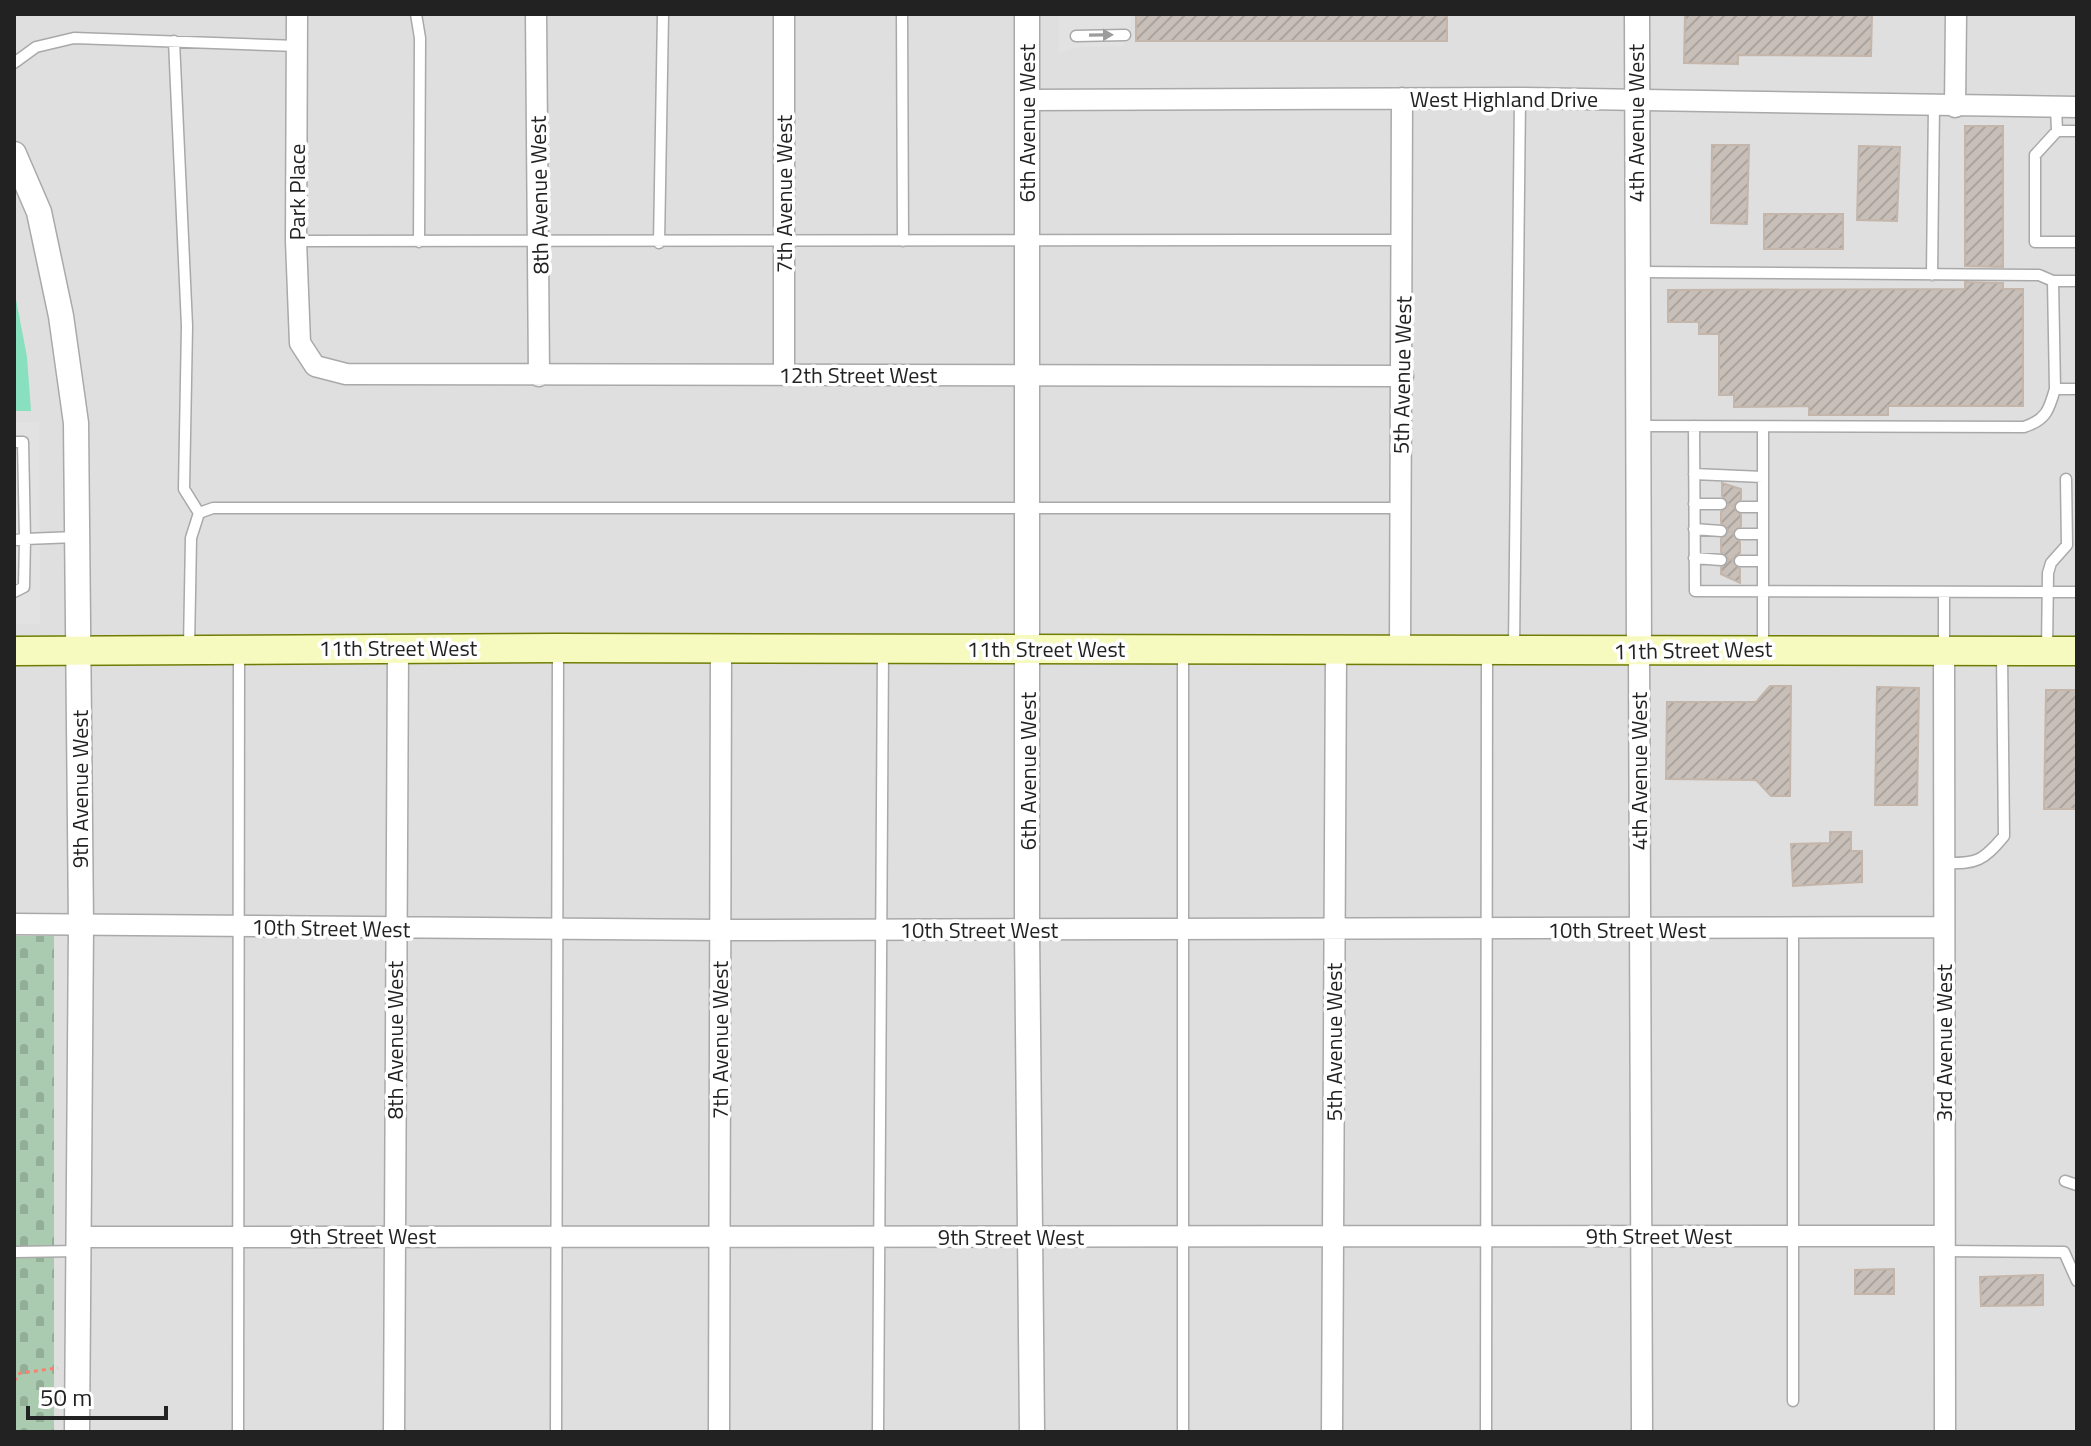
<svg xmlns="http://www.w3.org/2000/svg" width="2091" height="1446" font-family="'Titillium Web',sans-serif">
<defs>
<pattern id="cemetery-stones" width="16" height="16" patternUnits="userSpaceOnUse" patternTransform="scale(2)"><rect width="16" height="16" fill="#aacbaf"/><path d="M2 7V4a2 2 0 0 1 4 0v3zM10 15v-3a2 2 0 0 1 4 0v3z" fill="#92ae96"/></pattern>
<pattern id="building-hatch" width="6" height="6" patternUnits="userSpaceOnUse" patternTransform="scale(2)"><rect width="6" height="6" fill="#c7bfb8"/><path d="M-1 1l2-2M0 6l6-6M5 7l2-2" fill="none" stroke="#aba49e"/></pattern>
</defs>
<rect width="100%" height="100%" fill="#f2efe9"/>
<path fill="#e0dfdf" d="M14 14H2077V1432H14Z"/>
<path fill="url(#cemetery-stones)" d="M14 936H54V1432H14Z"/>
<path fill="#88e0be" d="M14 289 27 357 31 411H14Z"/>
<path fill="#e2e2e2" d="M1059 14H1131L1130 37 1123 46 1079 47 1059 53Z
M14 422H39L40 624H14Z"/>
<path fill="url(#building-hatch)" stroke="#c4b6ab" stroke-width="2" d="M1136 14H1447V41H1136Z
M1685 14H1872L1871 56 1738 55V64L1684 63Z
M1965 126H2003V267L1965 266Z
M1712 145H1749L1747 224 1711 223Z
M1859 146 1900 147 1897 221 1857 220Z
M1764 214H1843V249H1764Z
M1965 282 2003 283V289H2023V406H1888V415H1809V406L1734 407V395H1719V334H1699V322H1668V290L1965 289Z
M1722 483 1741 489V499L1733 506 1741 515V526L1732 533 1740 542V553L1732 560 1740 569V583L1721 574V568L1729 560 1721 552V539L1729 531 1721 523V512L1729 505 1722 496Z
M1770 686H1791L1790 796H1771L1756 780 1666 779 1667 702H1756Z
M1877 687 1919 688 1917 805H1875Z
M2046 690H2077V809H2044Z
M1830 832H1851V851H1862V882L1793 886 1791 844 1830 843Z
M1894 1269V1294H1855V1270Z
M2043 1275V1305L1981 1306 1980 1277Z"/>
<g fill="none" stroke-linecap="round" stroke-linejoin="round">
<defs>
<path id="service" d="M416 14 420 38 419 242
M902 14 903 241
M1076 36 1125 35
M174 41 187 326 184 489 199 513
M14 63 36 47 74 38 297 46
M2056 107 2057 131 2035 155V242H2077
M2057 131H2077
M296 241 1403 240
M659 243 663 14
M1640 272 2039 275 2053 281 2055 389H2077
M1932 275 1934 104
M2053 281H2077
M1640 426 2024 427C2046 420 2049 410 2055 389
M1694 426 1695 591 2077 592
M1763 427V648
M14 442H23L25 539 14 540
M1694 474 1763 477
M1694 504H1721
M1741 507H1763
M1694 529 1721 531
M1740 534H1763
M1694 558 1721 560
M1740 561H1763
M14 592 24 587 25 539 76 537
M189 647 191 538 199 513 213 508H1401
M1514 648 1520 98
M2047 650 2048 573 2051 563 2067 545 2066 479
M1183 651V1432
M1944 651V593
M1944 863C1977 864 1983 861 2004 836L2002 654
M1793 930V1401
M2065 1181 2077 1185
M1943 1251 2064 1252 2077 1281
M14 1252 79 1251
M238 1432 239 650
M556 1432 558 650
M878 1432 883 650
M1486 1432 1487 653"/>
<path id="minor" d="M297 14 296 241 300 343 315 366 346 374 1403 376
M536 14 539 376
M1027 100 1520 98 2077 107
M1955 107 1956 14
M784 375V14
M1400 651 1402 98
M1639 651 1642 1432
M1944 653 1945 1432
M14 924 720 930 1944 927
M79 1237 1943 1236
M394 1432 398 648
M719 1432 721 648
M1332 1432 1336 651"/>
<path id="tertiary" d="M1027 14V930L1032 1432
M1637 14 1639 651
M14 154 39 212 61 316 76 423 81 925 77 1432"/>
<path id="secondary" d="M14 651 558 648 2077 651"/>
</defs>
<use href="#service" stroke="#a9a9a9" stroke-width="13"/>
<use href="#minor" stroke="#a9a9a9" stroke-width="23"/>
<use href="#tertiary" stroke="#a9a9a9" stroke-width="27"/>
<use href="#secondary" stroke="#707d05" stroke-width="31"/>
<path stroke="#fa8072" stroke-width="3" stroke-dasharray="4 4" stroke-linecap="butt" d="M14 1381 20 1373 58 1368"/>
<use href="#service" stroke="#fff" stroke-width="10"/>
<use href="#minor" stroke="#fff" stroke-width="20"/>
<use href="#tertiary" stroke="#fff" stroke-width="24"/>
<use href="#secondary" stroke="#f7fabf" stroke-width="28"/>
</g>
<defs><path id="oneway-solid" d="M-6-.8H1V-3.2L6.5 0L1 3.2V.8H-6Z" transform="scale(2)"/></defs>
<use fill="#9c9c9c" href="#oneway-solid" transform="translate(1101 35) rotate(-1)"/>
<g text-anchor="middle" stroke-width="7" stroke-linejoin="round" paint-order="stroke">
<g font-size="22" fill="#222" stroke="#fff">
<text x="1504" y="107">West Highland Drive</text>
<text transform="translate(1027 123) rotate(-90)" y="8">6th Avenue West</text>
<text transform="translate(1636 123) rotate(-90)" y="8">4th Avenue West</text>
<text transform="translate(297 192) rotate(-90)" y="8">Park Place</text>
<text transform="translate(784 194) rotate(-90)" y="8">7th Avenue West</text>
<text transform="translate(539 195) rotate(-91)" y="8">8th Avenue West</text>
<text x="858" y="383">12th Street West</text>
<text transform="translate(1402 375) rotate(-89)" y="8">5th Avenue West</text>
<text x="398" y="656">11th Street West</text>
<text x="1046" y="657">11th Street West</text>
<text transform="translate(1693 650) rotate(-1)" y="8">11th Street West</text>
<text transform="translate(1028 771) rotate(-90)" y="8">6th Avenue West</text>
<text transform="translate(1639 771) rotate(-90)" y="8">4th Avenue West</text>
<text transform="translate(80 789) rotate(-90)" y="8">9th Avenue West</text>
<text transform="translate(331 928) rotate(1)" y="8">10th Street West</text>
<text x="979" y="938">10th Street West</text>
<text x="1627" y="938">10th Street West</text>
<text transform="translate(395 1040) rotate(-90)" y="8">8th Avenue West</text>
<text transform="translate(720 1040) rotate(-90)" y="8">7th Avenue West</text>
<text transform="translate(1334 1042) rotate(-90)" y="8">5th Avenue West</text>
<text transform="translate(1944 1043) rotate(-90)" y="8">3rd Avenue West</text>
<text x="363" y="1244">9th Street West</text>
<text x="1659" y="1244">9th Street West</text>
<text x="1011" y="1245">9th Street West</text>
</g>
</g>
<rect width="2091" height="1446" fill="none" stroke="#222222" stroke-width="32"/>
<path d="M28 1406v12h138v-12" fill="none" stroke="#222222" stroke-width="4"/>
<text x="40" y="1406" font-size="24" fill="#222222" stroke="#ffffff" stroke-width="6" paint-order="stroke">50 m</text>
</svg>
